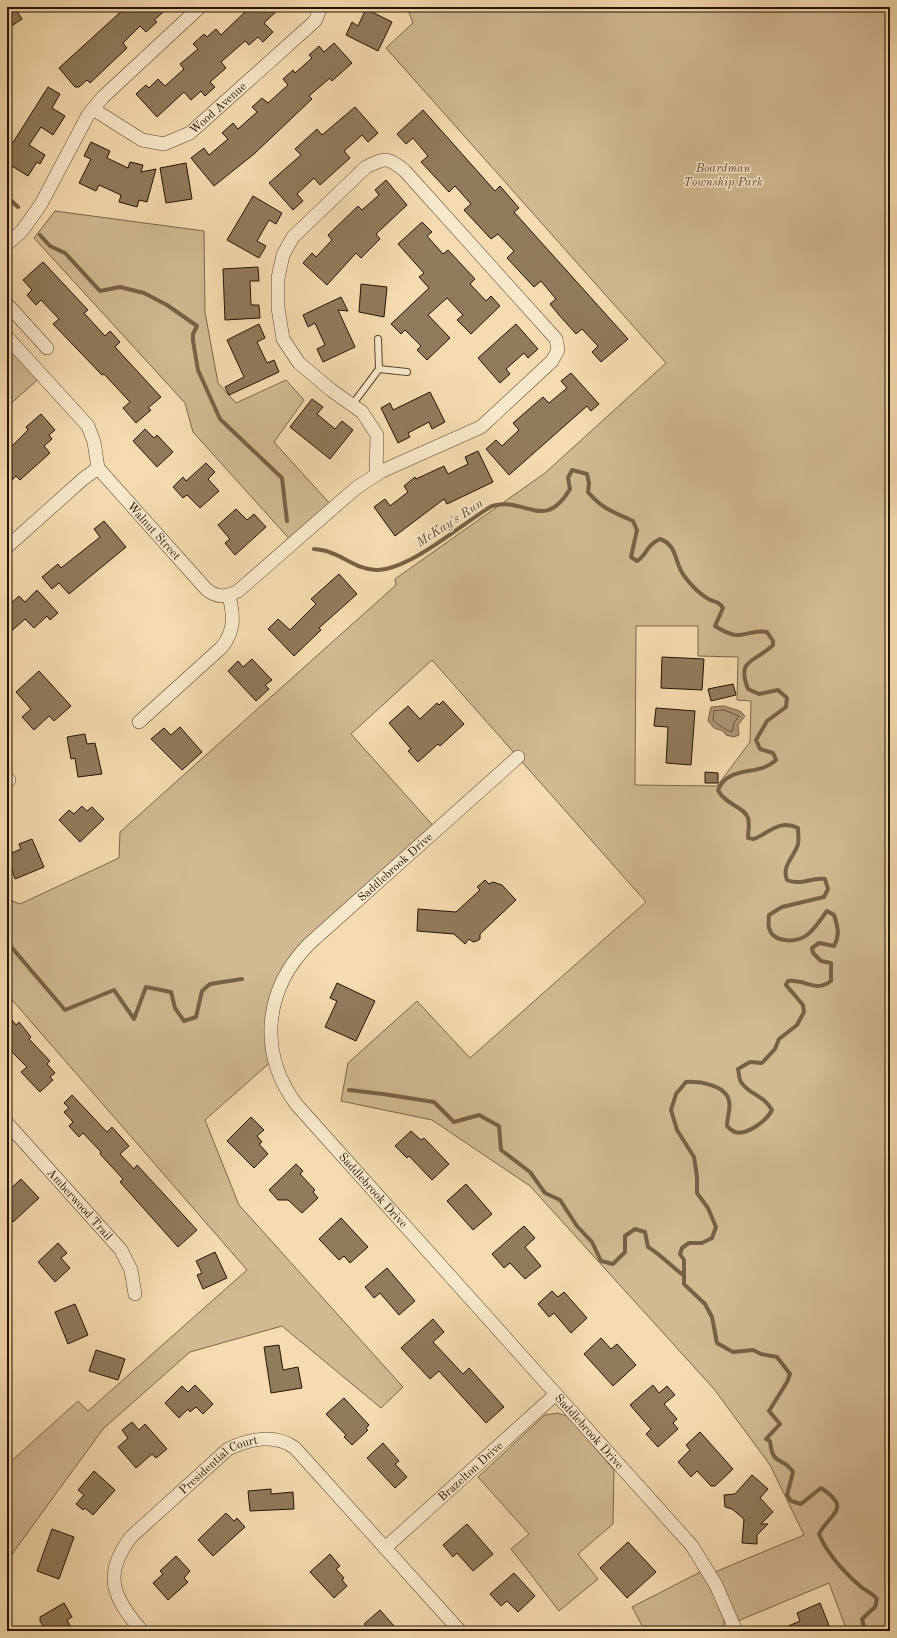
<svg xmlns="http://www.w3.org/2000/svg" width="897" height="1638" font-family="'Old Standard TT',serif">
<rect width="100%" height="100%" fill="#f5dbaf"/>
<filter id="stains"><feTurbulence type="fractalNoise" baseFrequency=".005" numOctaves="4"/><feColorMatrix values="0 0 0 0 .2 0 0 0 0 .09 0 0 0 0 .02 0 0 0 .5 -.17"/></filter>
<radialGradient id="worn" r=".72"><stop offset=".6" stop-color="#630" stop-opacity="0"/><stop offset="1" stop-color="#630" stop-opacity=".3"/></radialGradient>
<path fill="#d1b992" stroke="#7a664a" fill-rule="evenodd" d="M407 7H890V1631H847L829 1583 733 1623 710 1574 804 1535 770 1465 714 1389 530 1186 432 1120 341 1101 348 1063 417 1001 470 1058 646 902 432 660 351 734 437 830 309 944 278 990 274 1059 205 1120 239 1205 403 1387 381 1408 282 1326 190 1352 103 1429 7 1561V1465L78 1401 88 1411 247 1270 7 994V899L20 904 119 858 120 832 396 585 395 579 545 473 666 363 386 48 413 23ZM636 626H698V656L738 657 737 700 751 701 750 742 717 786 635 785Z
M55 211 204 231 205 312 218 383 236 403 286 380 304 400 274 442 333 507 293 543 193 432 185 403 34 238Z
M7 337 43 375 7 407Z
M558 1413 569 1417 614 1470 613 1524 578 1554 598 1579 559 1611 511 1549 529 1534 478 1477 545 1415Z
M702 1571C709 1583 731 1619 722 1631H645L632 1607Z"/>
<path fill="#ae9775" stroke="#766247" d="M724 706 740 711 745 716 738 725 739 735 734 737 726 735 723 731 714 728 708 721 711 707Z"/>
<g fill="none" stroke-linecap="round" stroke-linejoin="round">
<path stroke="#68553c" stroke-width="1" d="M724 710 739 716 734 723 732 732C728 731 716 724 713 720L714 711Z"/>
<path stroke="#766247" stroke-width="4" d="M7 197 18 207
M40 235 50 246 65 253 100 291 120 287 144 293 167 305 197 326 193 334V341L198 370 220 419 282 478 287 521
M314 549C319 550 325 550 329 552 345 557 360 571 378 570 413 568 461 524 492 506 525 496 544 533 570 489L568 478 572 470 587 474 589 483 588 492C602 509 614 512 633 521L637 530 631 557 637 561C647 555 646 545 660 539 679 546 673 562 685 577 691 585 701 595 710 600 716 602 719 602 723 608L715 626C722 630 731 636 739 635 750 634 755 630 767 632L773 641V645C755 663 736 658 748 689L759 694 778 690 787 698 786 707 767 721 756 740 760 749 773 753 776 760C759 777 729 764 718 790 724 804 745 807 748 818 750 824 748 832 748 838L754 839C770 832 780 819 798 828 798 833 799 839 798 844 795 856 781 866 787 880 801 886 811 877 825 879L828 889 824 897 782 907 769 915C769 918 768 924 769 928 773 943 796 943 807 935 815 929 821 919 827 911L834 915C838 927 840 935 834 946L819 943 812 948 813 953 821 961 831 963V981C815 993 806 979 788 981L786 985 803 1005 804 1012 797 1025 779 1039 775 1049 762 1063 750 1062 738 1069C739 1073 739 1079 741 1082 749 1095 763 1094 772 1110 767 1120 747 1136 735 1132 732 1131 729 1128 727 1126 727 1117 731 1109 729 1101 726 1085 699 1081 686 1082L676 1094 671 1110 677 1130 694 1157 697 1177V1193L708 1208 716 1227 712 1238 702 1243H689L682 1248 680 1254 684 1260V1284L705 1304 712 1317 717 1343 733 1352 753 1350 761 1354 777 1357 790 1374 787 1382 769 1411 780 1424 766 1439 770 1441C773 1468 782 1455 793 1472L787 1495 791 1501 801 1504 821 1488C853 1509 830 1513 819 1534 827 1553 844 1572 860 1586 866 1591 872 1593 877 1599L875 1607 862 1619 865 1631
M7 942 65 1010 114 990 134 1019 146 987 171 992 175 1008 184 1021 196 1017 202 991 210 984 242 979
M349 1090 383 1094 434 1102 454 1122 479 1115 499 1126 501 1150 530 1172 545 1193 560 1200 577 1226 592 1242 601 1261 613 1264 625 1252V1236L635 1229 645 1232 648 1247C661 1255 671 1266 683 1275"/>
</g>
<path fill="#907b5c" stroke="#231303" d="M7 7H14L22 19 13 25 7 15Z
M126 7H169L154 20 157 22 146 32 140 26 123 43 127 48 90 83 87 80 79 87H75L59 68Z
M250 7H281L264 23 273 32 263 42 258 37 249 45 245 41 221 62 226 68 210 82 215 87 205 96 201 91 191 100 184 92 157 117 136 94 146 85 149 88 158 79 165 86 184 69 180 64 198 49 193 44 204 34 207 37 216 29 221 35Z
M366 9 392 22 378 51 346 35 352 22 358 26Z
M334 43 352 63 332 81 330 78 309 96 312 99 254 154 214 186 191 158 204 148 209 155 228 139 222 133 233 123 238 129 257 112 252 107 262 98 268 103 288 85 283 79 293 70 295 73 312 58 309 55 319 46 324 52Z
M48 87 60 94 52 108 65 116 53 135 41 127 29 145 45 155 40 164 37 162 28 176 7 163V152Z
M355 107 378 133 368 142 362 135 344 151 350 158 320 185 314 178 297 194 303 201 293 210 269 183 301 155 295 149 317 129 322 135Z
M423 110 495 191 500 186 519 208 514 212 628 339 601 362 592 352 598 346 582 329 576 334 559 315 550 304 556 299 541 281 534 287 507 258 514 251 498 234 491 239 464 210 471 204 455 186 449 192 421 162 428 156 413 138 406 144 397 134Z
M91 142 110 151 107 158 128 168 130 162 143 165 141 172 156 169 147 202 139 200 137 207 119 202 121 195 99 185 96 191 79 183 91 159 84 156Z
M186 163 192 199 166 203 160 168Z
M386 180 407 205 376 234 380 239 361 258 356 253 327 285 303 263 312 253 316 257 332 240 328 235 358 206 362 210 379 195 375 190Z
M253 196 282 213 276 224 269 220 257 241 266 246 259 258 227 240Z
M422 222 432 232 427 236 443 254 448 250 475 279 470 284 486 301 491 296 500 306 471 334 457 320 463 315 447 298 428 315 450 338 427 360 417 350 421 346 405 330 401 334 391 324 429 288 419 277 424 273 398 244Z
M43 262 88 310 84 313 105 336 110 331 120 342 115 347 161 397 148 408 151 410 136 423 123 408 130 402 104 374 102 375 53 324 59 319 41 300 36 305 27 295 32 290 23 280Z
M258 267 259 281H250L251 305H259L260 318 225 320 223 269Z
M361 284 387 287 384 317 359 312Z
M341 297 348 311 338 310 355 347 323 362 317 349 325 345 315 323 308 327 303 315Z
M259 324 265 338 257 342 267 363 274 360 279 372 229 395 225 387 244 377 227 340Z
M516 324 538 349 528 358 524 353 506 369 510 374 500 383 478 358Z
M571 373 599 404 591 411 587 406 509 475 486 449 496 440 502 446 519 430 513 423 543 397 549 403 567 388 561 381Z
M430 392 445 422 432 429 429 422 408 433 410 437 398 443 381 408 390 403 393 410Z
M312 399 323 407 317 414 335 429 342 421 353 430 330 459 290 427Z
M41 414 55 430 49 435 52 439 44 446 50 453 20 480 16 476 7 485V451L28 430 26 427Z
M145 429 154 438 157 435 173 452 157 467 133 441Z
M478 451 493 482 447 504 444 499 395 536 374 507 385 499 390 506 408 492 404 486 415 477 416 479 444 466 448 474 468 464 465 457Z
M206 463 215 472 208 479 219 491 200 508 187 495 183 498 173 487 183 477 186 481Z
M236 509 247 520 254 514 266 527 235 555 225 543 230 539 218 525Z
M104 521 126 547 69 594 59 583 52 589 42 577 58 564 61 568 100 537 94 529Z
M339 574 357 594 319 628 321 630 294 656 268 629 278 619 290 630 316 604 311 599Z
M37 590 58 613 50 620 47 616 34 628 25 619 7 635V607L19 596 25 602Z
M662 657 704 659 702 690 661 688Z
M252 659 272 680 265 685 269 689 256 701 228 671 238 661 243 667Z
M39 671 71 706 54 721 49 716 34 730 22 717 31 709 16 692Z
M733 684 736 695 711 701 708 689Z
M443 701 464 724 440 746 438 744 418 762 408 751 411 749 389 723 408 706 420 719 437 703 439 705Z
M656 708 695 711 691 765 666 763 668 727 654 726Z
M180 727 202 752 182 770 151 739 164 728 171 735Z
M85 734 87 744 95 743 102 774 78 777 75 758 71 759 67 737Z
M705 772 718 773V783H705Z
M82 806 87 811 92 807 104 819 80 842 59 820 69 810 74 814Z
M32 839 44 867 15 879 7 855 21 849 19 844Z
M485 880 489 884 493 882 502 885 516 900 480 934V939L477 941 473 942 469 939 465 944 454 934 417 931 418 909 456 912 480 890 477 887Z
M337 983 375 1001 356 1041 325 1027 337 1001 330 998Z
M7 1014 16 1025 19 1022 31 1037 29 1039 50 1061 47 1064 55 1073 50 1077 53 1080 40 1092 21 1072 27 1067 7 1047Z
M72 1095 107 1132 112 1127 129 1146 120 1154 134 1169 137 1165 197 1230 178 1247 120 1182 123 1179 100 1154 101 1152 83 1133 79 1137 69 1126 73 1122 64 1112 69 1108 64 1103Z
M251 1117 264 1130 257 1136 262 1142 259 1144 268 1154 254 1168 227 1141Z
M411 1131 421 1140 424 1138 449 1164 432 1180 409 1156 407 1158 395 1146Z
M296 1164 303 1171 300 1174 315 1190 313 1192 318 1198 302 1213 288 1200H278L269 1190Z
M21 1179 39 1198 13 1222 7 1215V1192Z
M466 1184 492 1214 473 1230 447 1201Z
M341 1218 368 1247 350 1263 344 1256 339 1260 319 1239Z
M524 1226 535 1238 525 1247 541 1266 525 1279 510 1263 504 1268 492 1254Z
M58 1243 67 1253 61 1258 70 1268 55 1282 38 1262Z
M215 1252 227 1278 203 1289 197 1275 202 1273 196 1261Z
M387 1268 415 1301 399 1315 380 1293 374 1298 365 1287Z
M552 1291 558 1297 564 1292 587 1318 571 1333 554 1313 549 1317 538 1304Z
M75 1304 88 1335 68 1344 55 1312Z
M433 1319 444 1332 433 1342 463 1374 469 1368 504 1407 486 1423 439 1371 430 1379 401 1348Z
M601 1338 611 1349 617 1344 636 1365 613 1386 584 1354Z
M279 1345 283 1370 298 1367 302 1388 271 1393 264 1347Z
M96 1350 125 1359 118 1380 89 1371Z
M195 1385 213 1404 203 1414 196 1407 190 1412 188 1409 179 1418 165 1403 182 1386 188 1392Z
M653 1385 659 1393 667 1386 675 1395 664 1404 677 1419 673 1423 678 1429 658 1447 646 1434 651 1429 630 1405Z
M344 1398 369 1425 366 1428 368 1430 352 1445 344 1437 346 1435 326 1414Z
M132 1422 139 1430 145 1424 167 1449 156 1458 152 1454 136 1468 118 1447 128 1438 122 1430Z
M700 1432 733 1469 715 1486H711L697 1471 691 1477 678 1462 690 1450 686 1445Z
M383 1443 399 1461 395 1464 407 1477 395 1488 367 1458Z
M94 1471 115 1490 93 1515 85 1508 83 1510 76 1504 84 1495 78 1490Z
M752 1475 768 1489 760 1498 773 1512 761 1524H768L757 1535V1544L742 1543 744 1519 732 1509 725 1507 724 1495 735 1494Z
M271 1489V1494L293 1492 294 1509 250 1511 248 1491Z
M226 1513 234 1521 237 1518 245 1527 213 1556 198 1540Z
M467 1524 493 1554 473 1571 457 1553 453 1557 443 1545Z
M52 1529 74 1537 59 1579 37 1571Z
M628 1542 656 1572 627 1598 600 1568Z
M330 1554 340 1566 336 1569 344 1578 342 1580 347 1586 334 1598 310 1572Z
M176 1556 190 1571 184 1578 188 1582 168 1600 153 1583 163 1574 160 1571Z
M514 1573 535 1596 518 1612 507 1601 501 1606 490 1594Z
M64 1603 72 1617 67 1620 73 1631H46L40 1621V1617Z
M820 1603 830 1628 823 1631H777L800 1621 797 1613Z
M380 1610 394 1626 388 1631H371L364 1624Z"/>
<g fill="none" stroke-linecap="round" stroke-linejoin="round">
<defs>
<path id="lane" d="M378 339 379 369
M352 405 379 369 407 372"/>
<g id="street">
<path id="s1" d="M93 109 142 140 164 144 190 133 315 21 321 7"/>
<path d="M7 244 22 231 41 204 88 115 103 97 200 7"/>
<path d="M7 304 47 348"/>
<path id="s2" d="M7 337 88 426 94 442 98 468 207 590C218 598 226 597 238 591L356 488 382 471 481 427 552 361 558 350 556 339 404 170C386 156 385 158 366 167L293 237 283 255 278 278V308L283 339 299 363 331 390 362 412 377 435 376 474"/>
<path d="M7 547 83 479 98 468"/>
<path d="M139 722 222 647C235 630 234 616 229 596"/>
<path id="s3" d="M518 757 309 944C264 990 258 1052 296 1104L692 1546 716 1585 736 1631"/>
<path d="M7 779 9 780"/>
<path id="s4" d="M7 1123 121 1250 131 1270 135 1294"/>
<path id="s5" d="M385 1548 556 1394"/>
<path id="s6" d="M142 1631C113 1598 102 1575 131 1537L228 1449C249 1439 276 1433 295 1448L460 1631"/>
</g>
</defs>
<use href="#lane" stroke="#58452e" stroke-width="8"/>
<use href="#street" stroke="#58452e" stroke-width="14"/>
<use href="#lane" stroke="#f8e8cb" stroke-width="6"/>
<use href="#street" stroke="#f8e8cb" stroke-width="13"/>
</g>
<g text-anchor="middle" stroke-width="3" stroke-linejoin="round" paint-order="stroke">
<g font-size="12" fill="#231303" stroke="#f8e8cb">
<text dy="4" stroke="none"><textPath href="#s1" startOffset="146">Wood Avenue</textPath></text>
<text dy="4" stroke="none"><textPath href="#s2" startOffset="248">Walnut Street</textPath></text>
<text transform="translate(395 867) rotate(-42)" y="4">Saddlebrook Drive</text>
<text dy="4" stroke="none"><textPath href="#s3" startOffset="572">Saddlebrook Drive</textPath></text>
<text dy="4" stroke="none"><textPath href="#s4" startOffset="109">Amberwood Trail</textPath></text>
<text dy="4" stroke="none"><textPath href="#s3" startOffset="896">Saddlebrook Drive</textPath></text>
<text dy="4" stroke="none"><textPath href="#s6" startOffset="221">Presidential Court</textPath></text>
<text dy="4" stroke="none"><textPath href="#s5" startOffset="115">Brazelton Drive</textPath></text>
</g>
<g font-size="12" font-style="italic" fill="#604d35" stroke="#f8e8cb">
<text x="723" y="172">Boardman<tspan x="723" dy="14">Township Park</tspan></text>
</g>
<g font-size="13" font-style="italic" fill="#624e36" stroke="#f8e8cb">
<text transform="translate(449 522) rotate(-33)" y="5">McKay's Run</text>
</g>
</g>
<rect width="897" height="1638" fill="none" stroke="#f5dbaf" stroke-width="24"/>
<rect x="8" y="8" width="881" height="1622" fill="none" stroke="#231303" stroke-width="2"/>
<rect x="12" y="12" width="873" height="1614" fill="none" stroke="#231303"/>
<rect width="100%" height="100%" filter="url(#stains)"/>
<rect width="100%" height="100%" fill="url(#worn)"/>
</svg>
